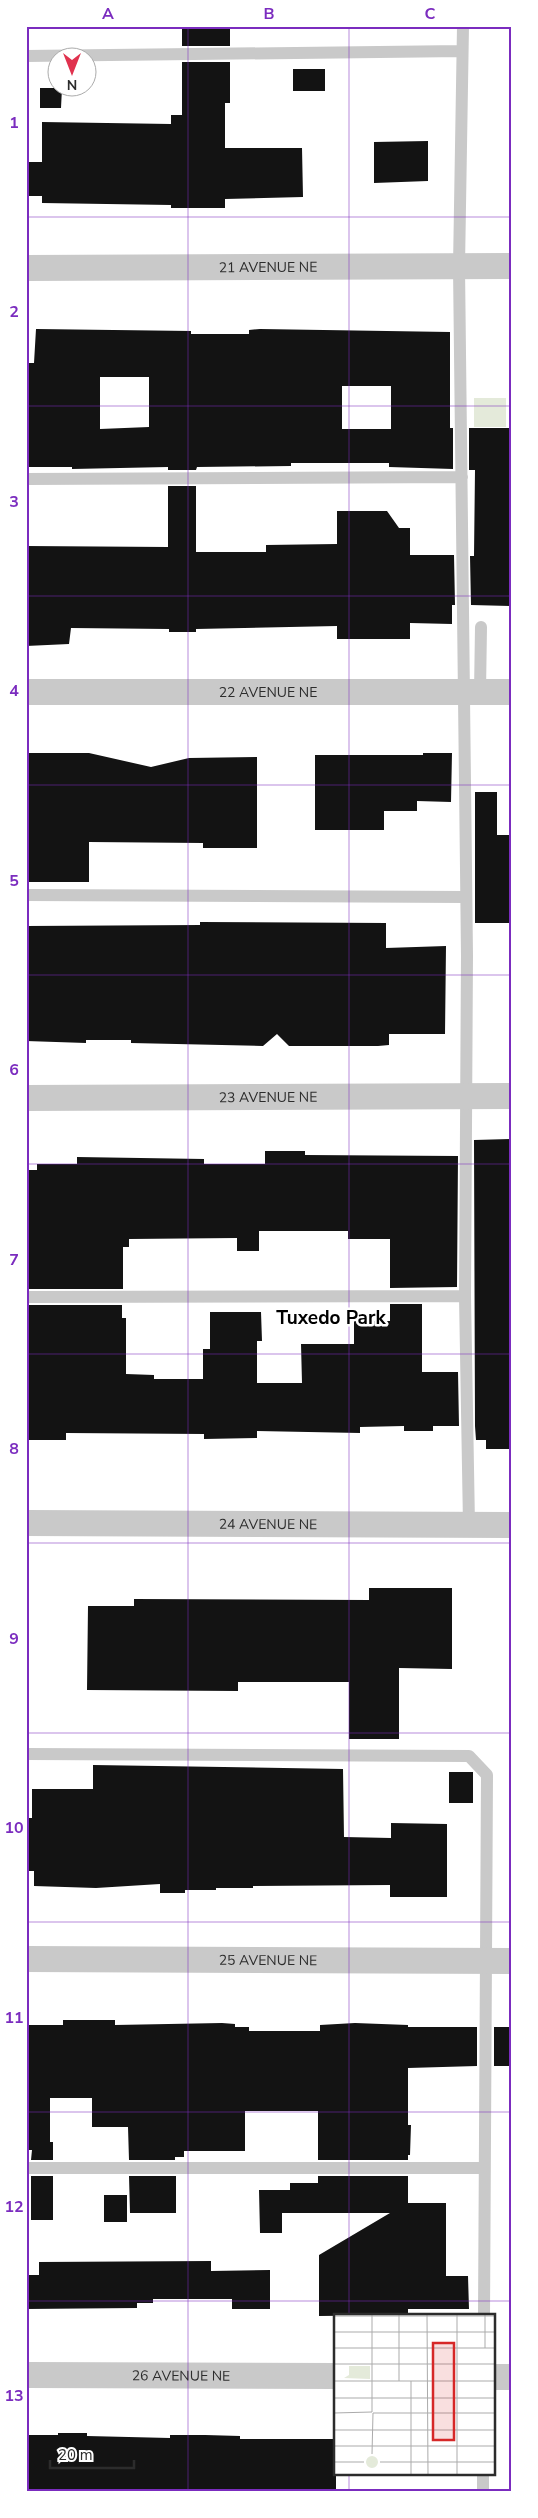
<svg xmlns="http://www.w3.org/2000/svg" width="538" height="2518" font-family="'Nunito Sans',sans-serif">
<rect width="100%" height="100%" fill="#fff"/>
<path fill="#e4eada" d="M474 398H506V427H474Z"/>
<path fill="#131313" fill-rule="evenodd" d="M182 26H230V46H182Z
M182 62H230V103H225V148H302L303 197 225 199V208H171V205L42 203V196H26V162H42V122L171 124V115H182Z
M293 69H325V91H293Z
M40 88H62L61 108H40Z
M428 141V181L374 183V142Z
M36 329 191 331V334H249V330L260 329 450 332V428H453V469L389 467V463H291V466L197 467 196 470H168V467L72 469V467H26V438H29L28 363H34ZM100 377H149V427L100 429ZM342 386H391V429H342Z
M469 428H512V606L471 605 470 556H474L475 470H469Z
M168 486H196V552H266V545L337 544V511H387L399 528H410V555H454L455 605H452V624L410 623V639H337V626L196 629V632H169V629L71 628 69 644 26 646V546L168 547Z
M26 753H89L151 767 189 758 257 757V848H203V843L89 842V882H26Z
M423 753H452L451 802 417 801V811H384V830H315V755H423Z
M475 792H497V835H512V923H475Z
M200 922 386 923V948L446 946 445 1034H389V1045L378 1046H289L277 1034 263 1046 131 1043V1040H86V1043L26 1041V926L200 925Z
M512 1139V1449H486V1440H476L475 1426 474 1140Z
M265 1151H305V1155L458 1156 457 1287 390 1288V1239H348V1231H259V1251H237V1238L129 1239V1247H123V1289H26V1170H37V1164H77V1157L204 1159V1164H265Z
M390 1304H422V1372H458L459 1426H433V1431H404V1426L360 1427V1433L257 1431V1438L204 1439V1434L66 1433V1440H26V1305H122V1318H126V1374L154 1375V1379H203V1349H210V1312H261L262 1341H257V1383H302L301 1344H354V1321H390Z
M369 1588H452V1669L399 1668V1739H349V1682H238V1691L87 1690 88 1606H134V1599L369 1600Z
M93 1765 343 1769 344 1837 391 1838V1823L447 1824V1897H390V1885L253 1886V1888H216V1890H185V1893H160V1884L96 1888 34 1886V1871H29V1818H32V1789H93Z
M449 1772H473V1803H449Z
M63 2020H115V2025L222 2023 235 2024V2027H249V2031H320V2025L355 2023 408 2025V2027H477V2066L408 2068V2125H411L410 2155H408V2160H318V2111H245V2151H184V2157H175V2160H129L128 2127H92V2098H50V2142H53V2160H31L32 2150H26V2025H63Z
M494 2027H512V2066H494Z
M31 2176H53V2220H31Z
M129 2176H176V2213H130Z
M318 2176H408V2203H446V2276H468L469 2309H408V2315L319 2316V2255L390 2213H282V2233H260L259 2190H290V2183H318Z
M104 2195H127V2222H104Z
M211 2261V2271L270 2270V2309H232V2299H153V2303H137V2308L26 2309V2275H39V2262Z
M58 2433H87V2436L170 2438V2435H205L240 2436V2439H336V2492H26V2435H58Z"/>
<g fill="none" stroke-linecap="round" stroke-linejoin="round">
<path stroke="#c9c9c9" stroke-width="12" d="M463 26 459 267 467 955 465 1296 469 1525
M26 56 462 51
M26 479 462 477
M480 692 481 627
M26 895 466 897
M26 1297 465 1296
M26 1754 469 1756 487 1775 484 2316
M26 2168H484
M483 2492V2474"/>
<g stroke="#c9c9c9" stroke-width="26">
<path id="s1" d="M26 268 512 266"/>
<path id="s2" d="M26 692H512"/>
<path id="s3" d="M26 1098 512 1096"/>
<path id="s4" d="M26 1523 512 1525"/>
<path id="s5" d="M26 1959 512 1961"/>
<path id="s6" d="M26 2375 336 2376"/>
<path d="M494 2377H512"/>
</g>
</g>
<path fill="none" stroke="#7b2cbf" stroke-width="1" stroke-opacity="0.55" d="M188 26V2492M349 26V2316M26 217H512M26 406H512M26 596H512M26 785H512M26 975H512M26 1164H512M26 1354H512M26 1543H512M26 1733H512M26 1922H512M26 2112H512M26 2301H512M349 2474V2492"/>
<g text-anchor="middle" stroke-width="5" stroke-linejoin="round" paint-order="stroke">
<g font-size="14" fill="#2c2c2c" stroke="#fff">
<text dy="5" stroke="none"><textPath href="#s1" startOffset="242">21 AVENUE NE</textPath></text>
<text dy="5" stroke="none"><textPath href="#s2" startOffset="242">22 AVENUE NE</textPath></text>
<text dy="5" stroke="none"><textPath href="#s3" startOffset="242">23 AVENUE NE</textPath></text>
<text dy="5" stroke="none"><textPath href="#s4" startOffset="242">24 AVENUE NE</textPath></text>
<text dy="5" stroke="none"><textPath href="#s5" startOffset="242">25 AVENUE NE</textPath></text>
<text dy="5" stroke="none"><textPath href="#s6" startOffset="155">26 AVENUE NE</textPath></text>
</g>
<g font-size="19" font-weight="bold" fill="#000" stroke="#fff">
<text x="331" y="1324">Tuxedo Park</text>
</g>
</g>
<g transform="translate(334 2314)">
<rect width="161" height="161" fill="#fff"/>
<path d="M15 52H36V65L10 64 15 61ZM32 148a6 6 0 1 1 12 0a6 6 0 1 1-12 0Z" fill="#e4eada"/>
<path fill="none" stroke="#ababab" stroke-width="1" d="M93 0 94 161M123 0V161M151 0V34M0 2H162M0 18H162M0 34H162M0 50H162M0 67H162M65 67V0M77 67V161M0 84H162M0 99 38 98V1M0 116H162M0 132H162M38 140 39 99H162M0 148H30M46 148H162"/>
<path fill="#d62828" fill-opacity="0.15" stroke="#d62828" stroke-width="2.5" d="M99 29H120V126H99Z"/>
<rect width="161" height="161" fill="none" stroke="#2c2c2c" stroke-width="2.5"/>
</g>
<rect width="538" height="2518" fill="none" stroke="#ffffff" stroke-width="55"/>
<g transform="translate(72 72) rotate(180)"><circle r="24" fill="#ffffff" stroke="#ababab"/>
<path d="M0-4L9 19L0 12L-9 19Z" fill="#e0324e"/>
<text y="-8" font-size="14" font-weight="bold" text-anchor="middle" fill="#2c2c2c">N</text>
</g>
<path d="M50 2460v8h84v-8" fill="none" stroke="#2c2c2c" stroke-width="2.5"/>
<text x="58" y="2460" font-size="15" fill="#2c2c2c" stroke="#ffffff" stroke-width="4" paint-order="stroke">20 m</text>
<rect x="28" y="28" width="482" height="2462" fill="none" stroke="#7b2cbf" stroke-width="2"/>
<g font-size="16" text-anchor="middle" font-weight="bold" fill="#7b2cbf">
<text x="108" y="19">A</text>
<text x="269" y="19">B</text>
<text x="430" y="19">C</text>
<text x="14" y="128">1</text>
<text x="14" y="317">2</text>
<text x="14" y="507">3</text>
<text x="14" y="696">4</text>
<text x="14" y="886">5</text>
<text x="14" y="1075">6</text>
<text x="14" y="1265">7</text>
<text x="14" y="1454">8</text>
<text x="14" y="1644">9</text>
<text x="14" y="1833">10</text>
<text x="14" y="2023">11</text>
<text x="14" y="2212">12</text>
<text x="14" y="2401">13</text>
</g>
</svg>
